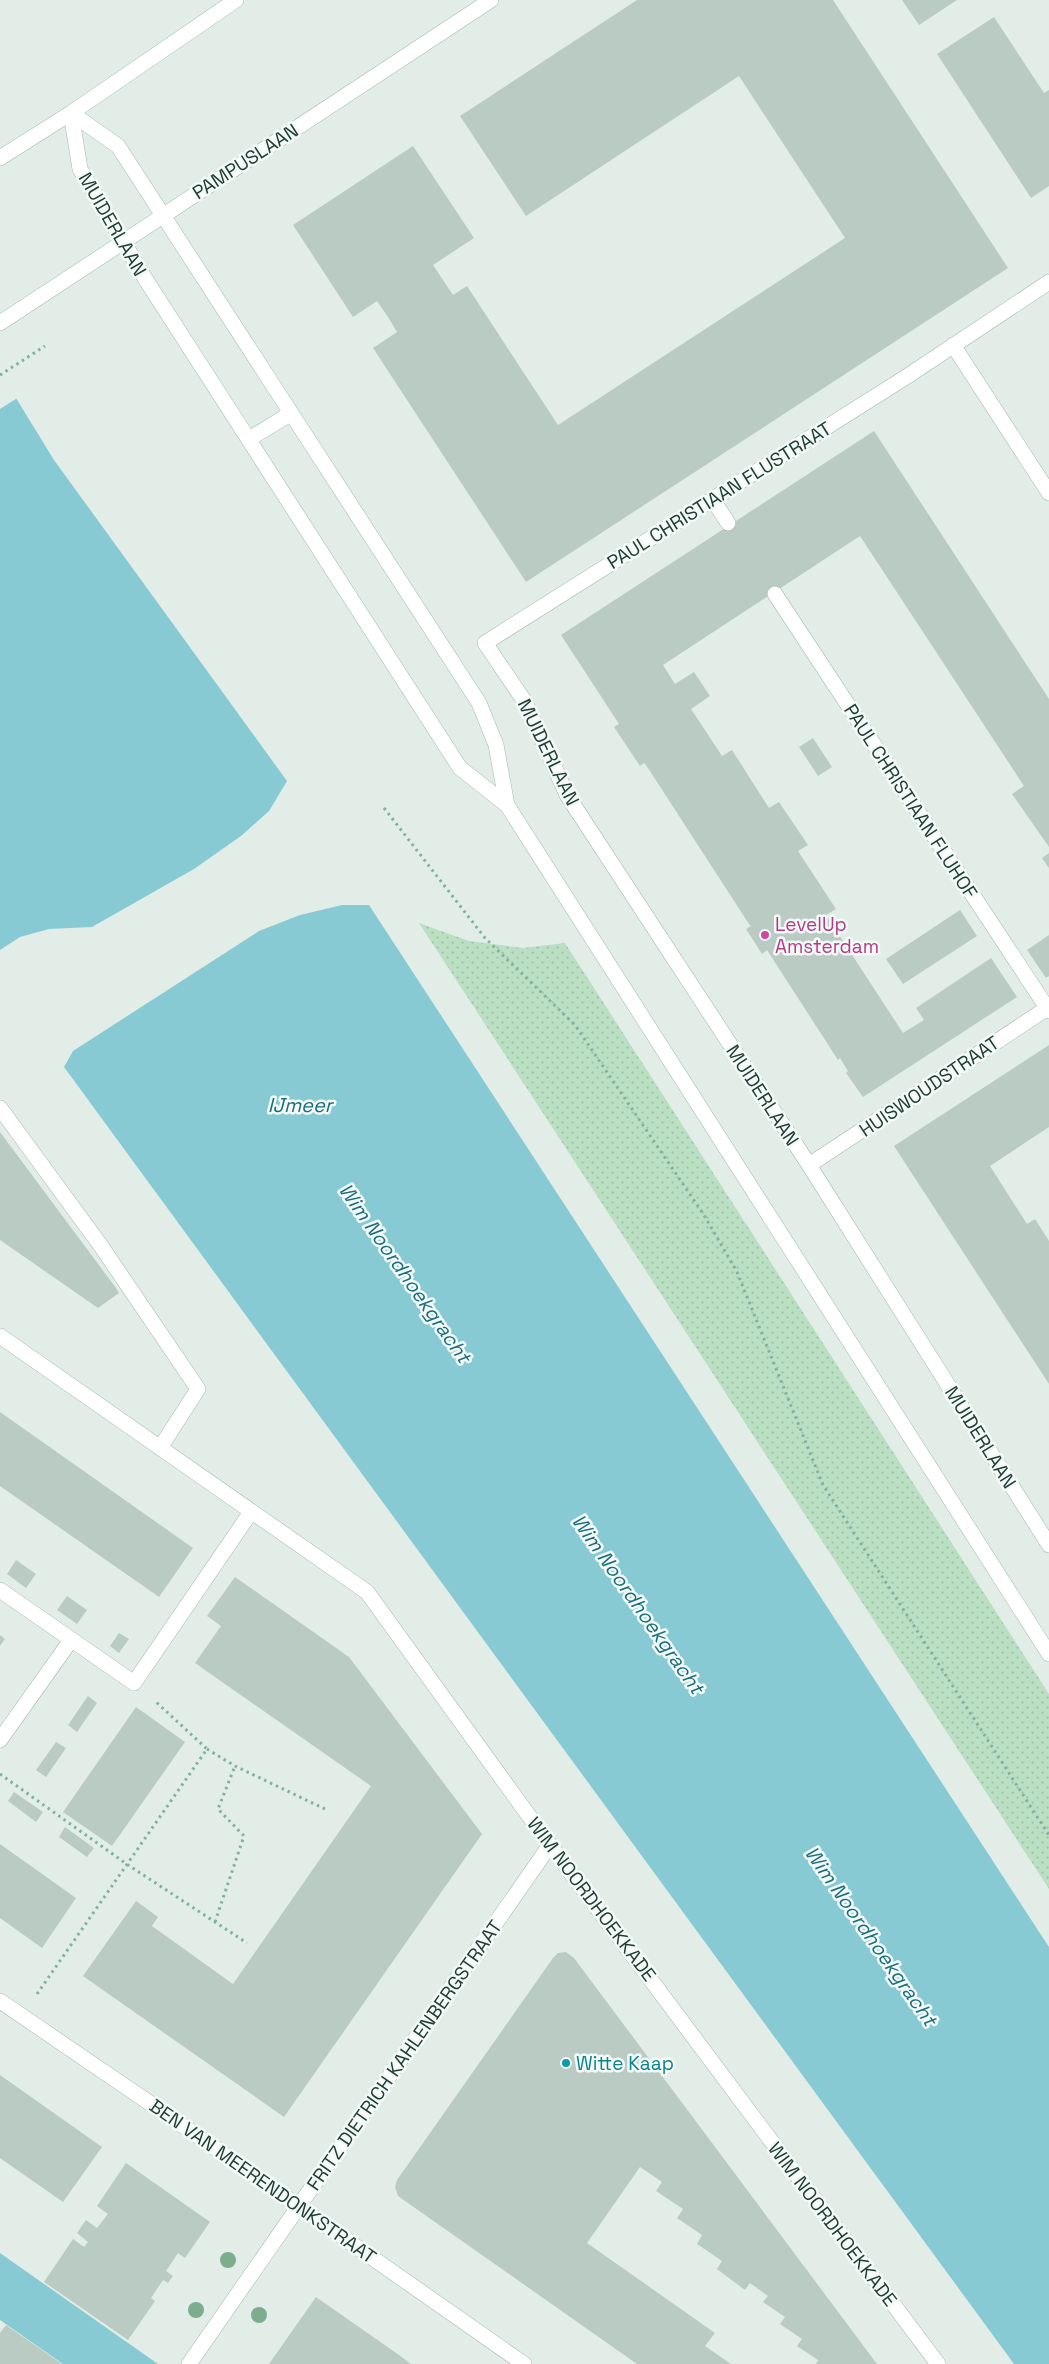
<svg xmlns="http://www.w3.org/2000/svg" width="1049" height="2364" font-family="'Space Grotesk',sans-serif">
<defs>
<pattern id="grass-dots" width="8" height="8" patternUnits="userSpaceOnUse" patternTransform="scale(1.25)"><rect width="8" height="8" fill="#badfc3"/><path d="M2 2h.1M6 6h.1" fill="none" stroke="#a0c0a8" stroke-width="1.8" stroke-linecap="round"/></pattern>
</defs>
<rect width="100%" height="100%" fill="#e2ede8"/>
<path fill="url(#grass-dots)" d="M419 923 469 941 523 948 565 943 1049 1694V1889Z"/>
<path fill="#88cad4" d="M0 372 54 460 287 781 269 811 241 836 194 869 92 927 49 929 20 937 0 950Z
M342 905H369L1049 1947V2364H1014L64 1067 73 1051 259 931 300 915Z
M0 2253 158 2364H63L0 2320Z"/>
<path fill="#e2ede8" d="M0 369 19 397 0 409Z"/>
<path fill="#bacbc3" d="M637 0H833L1008 268 526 582 373 348 397 332 388 317 377 301 353 317 293 225 413 146 474 238 433 265 453 295 467 286 558 425 845 238 739 76 526 216 460 116Z
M902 0H957L919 25Z
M994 17 1044 93 1049 90V186L1031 198 937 54Z
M874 431 1049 699V847L1012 794 1024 786 860 536 663 665 675 684 694 672 710 696 691 709 703 727 722 756 732 750 769 808 779 802 808 845 798 851 836 909 826 915 903 1033 924 1020 916 1008 991 958 1017 997 863 1097 846 1073 848 1071 840 1058 838 1060 767 950 762 954 746 929 751 926 749 924 646 765 644 763 640 766 614 727 619 724 561 635Z
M813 738 832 767 818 776 799 747Z
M1049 853V868L1042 858Z
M960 910 977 936 903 984 886 959Z
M1049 935V976L1046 978 1027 950Z
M1049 1045V1127L990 1166 1027 1224 1035 1219 1049 1241V1384L894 1146Z
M0 1132 116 1288 119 1293 98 1308 0 1240Z
M0 1412 193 1548 159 1597 0 1486Z
M16 1560 36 1574 26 1588 7 1574Z
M235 1577 349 1657 482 1834 284 2117 83 1976 136 1901 158 1917 152 1926 233 1984 371 1786 195 1663 221 1626 207 1616Z
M67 1596 87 1610 77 1624 57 1610Z
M119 1633 129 1639 119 1653 110 1646Z
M0 1635 5 1639 0 1646Z
M88 1696 97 1703 77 1732 68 1725Z
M136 1707 185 1742 112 1846 63 1812Z
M56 1742 66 1748 46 1777 36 1770Z
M14 1792 43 1812 36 1822 8 1801Z
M65 1827 94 1848 87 1857 59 1837Z
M0 1844 76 1898 42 1948 0 1918Z
M566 1952 574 1958 877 2364H816L818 2360 797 2346 802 2339 780 2324 785 2317 763 2302 768 2296 750 2283 745 2290 717 2269 722 2261 697 2244 702 2235 677 2218 683 2209 656 2191 662 2182 640 2167 587 2243 715 2333 705 2346 731 2364H637L398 2196 395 2187 397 2180 553 1958 558 1953Z
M0 2075 102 2147 63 2202 0 2158Z
M126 2163 210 2222 185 2258 178 2253 166 2271 173 2276 168 2283 163 2280 151 2298 155 2301 128 2340 44 2282 73 2239 84 2247 88 2242 77 2233 86 2220 97 2228 108 2214 97 2206Z
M316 2297 399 2355 411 2364H269Z
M6 2325 62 2364H0V2333Z"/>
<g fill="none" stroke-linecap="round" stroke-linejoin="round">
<defs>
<path id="lane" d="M713 500 728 523
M775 594 1049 1011
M0 1590 134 1683 251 1512
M0 1740 71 1640"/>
<path id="street" d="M1049 282 906 377 485 643 525 702 567 795 809 1165 1049 1545
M953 345 1049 493
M249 439 290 414
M0 1108 101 1246 198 1389 160 1448
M809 1165 1049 1007
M0 1336 367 1592 550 1845 938 2364
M0 2001 214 2147 524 2364
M189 2364 550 1845"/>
<path id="secondary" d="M71 113 80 169 92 189 146 280 460 768 507 805 1049 1654
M71 113 118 146 479 703 496 745 507 805
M0 158 71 113 236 0
M0 323 491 0"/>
</defs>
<use href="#lane" stroke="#a4b5af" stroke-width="16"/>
<use href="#street" stroke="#a4b5af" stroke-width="16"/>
<use href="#secondary" stroke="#a0b9af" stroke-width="16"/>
<path stroke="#81b1a1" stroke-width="3" stroke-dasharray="2.5 4" stroke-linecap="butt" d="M0 375 45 346
M384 808 485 938 575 1025 704 1215 737 1272 823 1485 1049 1835
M207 1749 235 1766 325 1809
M0 1774 128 1865 247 1943
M215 1922 244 1836 218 1809 235 1766
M37 1994 207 1749 155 1701"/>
<use href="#lane" stroke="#fff" stroke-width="15"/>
<use href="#street" stroke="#fff" stroke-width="15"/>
<use href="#secondary" stroke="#fff" stroke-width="15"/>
</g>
<g fill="#7dac8f">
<circle cx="228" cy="2260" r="8"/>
<circle cx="196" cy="2310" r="8"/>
<circle cx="259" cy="2315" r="8"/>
</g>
<circle fill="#d1479c" stroke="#f3f9f6" stroke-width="2" cx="765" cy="935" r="5"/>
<circle fill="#0f9aa8" stroke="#f3f9f6" stroke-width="2" cx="566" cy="2063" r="5"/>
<g text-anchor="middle" stroke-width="5" stroke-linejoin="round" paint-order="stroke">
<g font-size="19" fill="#213e36" stroke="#f3f9f6">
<text transform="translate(245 161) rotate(-33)" y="7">PAMPUSLAAN</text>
<text transform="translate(113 224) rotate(60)" y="7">MUIDERLAAN</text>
<text transform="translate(719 495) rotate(-32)" y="7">PAUL CHRISTIAAN FLUSTRAAT</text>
<text transform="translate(549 752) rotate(64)" y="7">MUIDERLAAN</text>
<text transform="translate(911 801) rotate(57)" y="7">PAUL CHRISTIAAN FLUHOF</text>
<text transform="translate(929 1086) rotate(-34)" y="7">HUISWOUDSTRAAT</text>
<text transform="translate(763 1095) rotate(57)" y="7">MUIDERLAAN</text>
<text transform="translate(981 1437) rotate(58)" y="7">MUIDERLAAN</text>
<text transform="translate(592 1899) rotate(53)" y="7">WIM NOORDHOEKKADE</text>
<text transform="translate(404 2055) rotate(-55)" y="7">FRITZ DIETRICH KAHLENBERGSTRAAT</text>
<text transform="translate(263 2181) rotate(35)" y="7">BEN VAN MEERENDONKSTRAAT</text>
<text transform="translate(833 2224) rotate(53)" y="7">WIM NOORDHOEKKADE</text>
</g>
<g font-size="19" fill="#b23c85" stroke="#f3f9f6" text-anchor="start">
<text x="775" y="931">LevelUp<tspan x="775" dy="22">Amsterdam</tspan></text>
</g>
<g font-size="19" fill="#0d838f" stroke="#f3f9f6" text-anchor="start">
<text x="576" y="2070">Witte Kaap</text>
</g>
<g font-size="20" font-style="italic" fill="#196e7d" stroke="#f3f9f6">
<text x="300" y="1112">IJmeer</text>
<text transform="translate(405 1273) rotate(55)" y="7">Wim Noordhoekgracht</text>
<text transform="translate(638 1604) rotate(55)" y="7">Wim Noordhoekgracht</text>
<text transform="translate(871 1936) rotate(55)" y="7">Wim Noordhoekgracht</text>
</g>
</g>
</svg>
